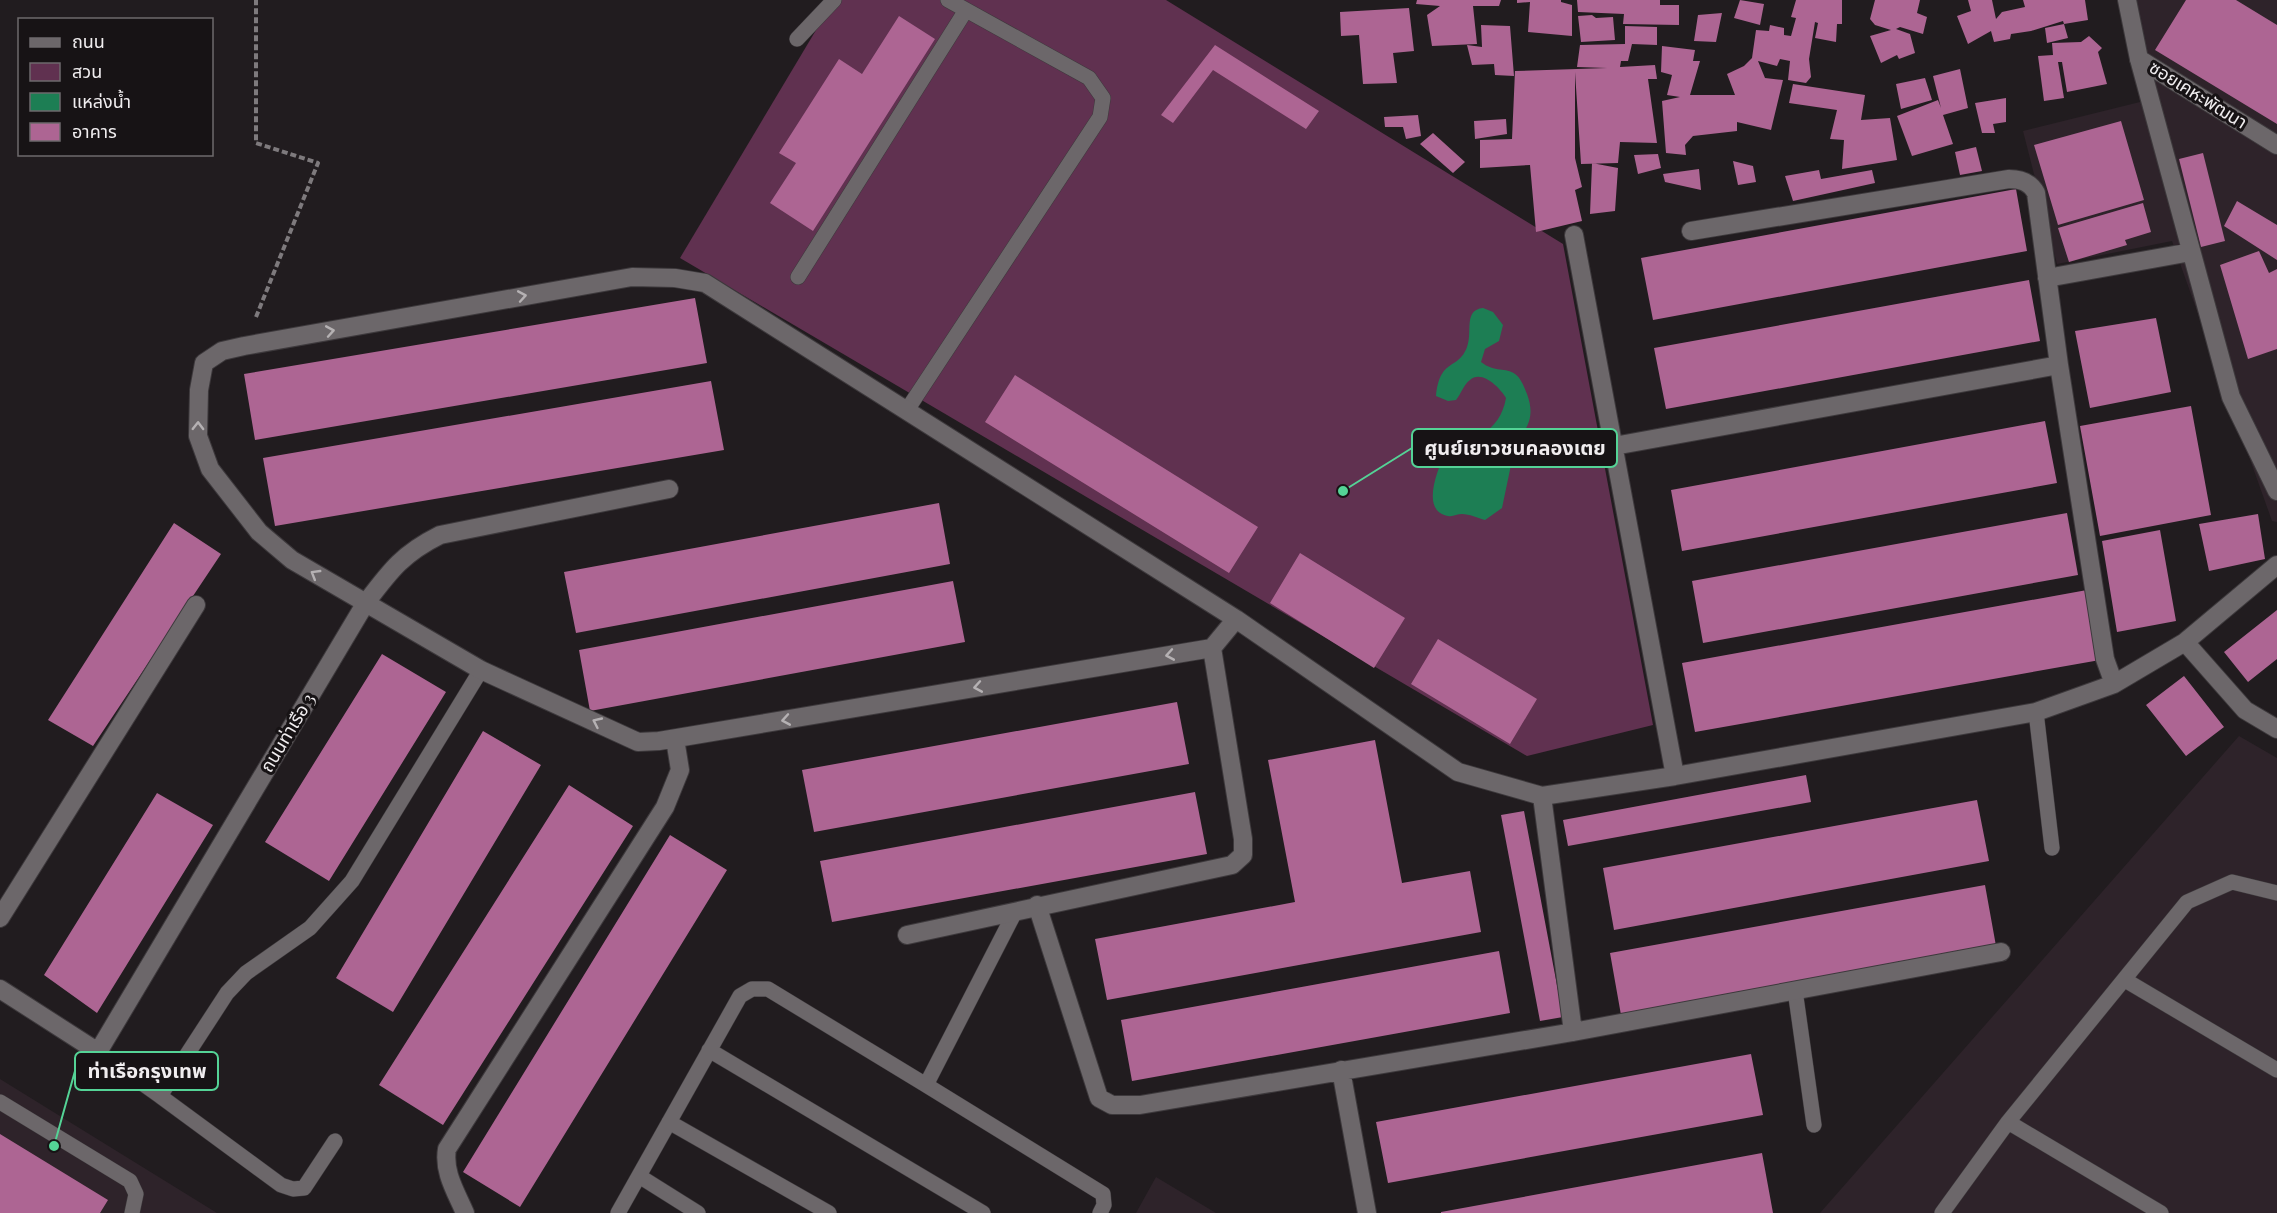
<svg xmlns="http://www.w3.org/2000/svg" width="2277" height="1213" font-family="'Playfair Display','Noto Sans Thai',serif">
<rect width="100%" height="100%" fill="#211c1f"/>
<path fill="#2e232a" d="M2119 0H2277V522L2272 521 2172 241 2057 264 2023 131 2140 102Z
M2239 736 2277 758V1213H1820Z
M0 1079 217 1213H0Z
M1156 1177 1216 1213H1136Z"/>
<path fill="#603150" d="M834 0H1166L1563 244 1653 725 1527 756 680 258Z"/>
<path fill="#1d7e54" d="M1483 308 1493 312 1503 325 1499 341 1485 349 1481 362C1495 373 1506 367 1515 374 1521 378 1524 387 1527 394 1537 421 1524 432 1509 452L1511 465 1502 508 1485 520C1478 518 1469 514 1462 514 1457 514 1453 517 1448 516 1420 511 1438 470 1444 455 1472 439 1500 433 1506 398 1501 389 1482 369 1470 380 1464 384 1461 394 1456 400L1448 401 1436 396C1440 357 1458 371 1467 347 1473 332 1463 310 1483 308Z"/>
<path fill="#ad6593" d="M1417 0H1501L1499 6H1473L1477 44 1432 46 1427 15 1440 6 1416 4Z
M1517 0H1561V2L1572 5V36L1528 32 1530 2 1517 3Z
M1577 0H1660V5H1679V25L1623 24 1624 14 1578 12Z
M1740 0 1764 4 1760 25 1734 18Z
M1796 0H1842V24H1837L1836 42 1815 38 1818 23 1815 22 1809 59 1811 77 1806 83 1788 80 1790 61 1780 59 1777 66 1758 61 1765 78 1783 80 1771 130 1737 122V131L1693 136 1685 145 1686 155 1666 153 1662 101 1680 97 1667 95 1672 75 1661 72 1662 46 1695 50 1693 61H1700L1690 95H1735L1727 74 1744 66 1752 58 1756 30 1769 31 1770 25 1784 28V35L1791 36 1796 18 1791 17Z
M1875 0H1920L1917 13 1927 17 1923 34 1900 27 1896 29 1910 34 1915 53 1899 59 1897 55 1881 63 1870 36 1891 30 1875 25 1870 19Z
M1968 0H1992L1996 19 2002 12 2025 7 2023 0H2085L2088 20 2064 24 2068 38 2047 43 2045 28 2064 24 2063 21 2031 31 2011 34 2010 39 1994 42 1991 31 1968 44 1957 16 1971 11Z
M2186 0H2236L2277 25V124L2155 50Z
M1409 8 1414 51 1393 53 1397 83 1363 84 1359 35 1341 36 1340 12Z
M1722 13 1716 42 1694 41 1698 15Z
M1592 15 1596 18 1613 17 1615 40 1581 42 1578 16Z
M899 16 935 39 813 231 770 203 796 163 779 153 839 59 862 74Z
M1481 25 1510 26 1514 76 1495 75 1494 64 1472 65 1467 45 1482 47Z
M1625 26 1657 27V45L1632 44 1628 61H1621L1620 67 1655 65 1657 79H1648L1657 143 1620 142 1618 163 1581 164 1575 72V158L1582 187 1575 190 1582 221 1536 232 1530 165 1480 168V140L1512 139 1515 71 1607 68 1577 67 1580 45 1625 44Z
M2089 36 2102 48 2098 52 2107 84 2067 92 2062 62H2058L2064 98 2044 101 2038 56 2053 55 2052 43 2081 42Z
M1215 45 1319 111 1306 129 1213 70 1173 123 1161 115Z
M1960 69 1968 108 1943 115 1953 144 1912 156 1897 116 1938 100 1941 108 1933 76Z
M1925 78 1932 100 1901 109 1896 84Z
M1793 84 1865 95 1861 120 1890 118 1897 160 1842 169 1844 140 1830 139 1837 110 1789 103Z
M2006 98V122L1993 124 1995 133H1982L1975 103Z
M1418 115 1421 136 1406 139 1403 127H1385L1384 117Z
M1506 119 1507 134 1475 139 1474 121Z
M2121 121 2144 200 2058 225 2034 145Z
M1433 133 1465 162 1453 173 1420 144Z
M1976 147 1982 171 1960 175 1955 152Z
M2203 153 2225 241 2201 247 2179 159Z
M1658 154 1661 168 1638 174 1634 155Z
M1733 161 1753 166 1756 182 1738 185Z
M1592 163 1618 168 1615 211 1590 214Z
M1699 169 1701 190 1665 182 1663 174Z
M1819 170 1821 179 1872 170 1875 183 1793 201 1785 176Z
M2016 189 2027 251 1653 320 1641 258Z
M2237 201 2277 225V260L2224 226Z
M2143 203 2151 232 2125 240 2127 245 2069 262 2058 228Z
M2259 251 2269 273 2277 269V349L2248 359 2220 265Z
M2029 280 2040 341 1666 409 1654 348Z
M695 298 707 363 255 440 244 374Z
M2156 318 2171 392 2090 408 2075 331Z
M1015 375 1258 527 1229 573 985 422Z
M711 381 724 450 275 526 263 458Z
M2191 406 2211 515 2100 536 2080 426Z
M2045 421 2057 483 1682 551 1671 490Z
M939 503 950 564 576 633 564 572Z
M2067 513 2078 575 1703 643 1692 581Z
M2258 514 2265 559 2209 571 2199 524Z
M174 523 221 554 93 746 48 720Z
M2160 530 2176 621 2117 632 2102 541Z
M1300 553 1405 618 1374 668 1270 603Z
M953 581 965 642 590 711 579 650Z
M2087 590 2100 660 1695 732 1682 663Z
M2277 610V659L2248 682 2224 652Z
M1438 639 1537 699 1510 744 1411 684Z
M382 654 446 692 329 881 265 842Z
M2184 676 2224 727 2186 756 2146 705Z
M1177 702 1189 764 814 832 802 770Z
M483 731 541 765 393 1012 336 978Z
M1375 740 1402 883 1470 871 1481 932 1107 1000 1095 939 1295 902 1268 760Z
M1806 775 1811 802 1568 846 1563 820Z
M569 785 633 826 443 1125 379 1085Z
M1195 792 1207 854 832 922 820 861Z
M157 793 213 825 97 1013 44 975Z
M1977 800 1989 861 1614 930 1603 868Z
M1524 811 1563 1017 1540 1021 1501 815Z
M670 835 727 870 520 1207 463 1172Z
M1985 885 1996 946 1621 1015 1610 953Z
M1499 951 1510 1013 1132 1081 1121 1020Z
M1751 1054 1763 1115 1388 1183 1376 1122Z
M0 1134 108 1200 100 1213H0Z
M1762 1153 1773 1213H1441V1212Z"/>
<g fill="none" stroke-linecap="round" stroke-linejoin="round">
<defs>
<path id="lane" d="M797 39 834 0
M798 277 966 10
M907 410 1100 117 1103 98 1089 78 948 0
M2036 712 2052 848
M2125 980 2277 1070
M1795 990 1814 1125
M709 1050 983 1213
M98 1052 160 1096 227 993 246 973 310 928 352 881 481 670
M926 1085 1103 1194 1104 1205 1100 1213
M160 1096 281 1185 293 1189 304 1188 335 1141
M0 1102 130 1181 136 1194 132 1213
M669 1122 829 1213
M2008 1122 2161 1213
M639 1176 698 1213
M618 1213 740 996 752 989H768L926 1085 1015 912
M1942 1213 2008 1122 2187 902 2232 882 2277 893"/>
<path id="street" d="M2139 59 2231 397 2277 491
M1574 235 1675 776
M2047 278 2191 252
M2059 365 2105 659 2114 684
M1614 446 2059 365 2036 193C2030 182 2021 179 2009 179L1691 231
M1236 619 1212 648 659 741 638 742 481 670 292 560 259 532 210 469 198 436 199 390 204 363 222 351 244 346 632 277 675 278 705 283 1236 619 1458 772 1542 796 1675 776 2036 712 2114 684 2185 642 2277 565
M2185 642 2245 710 2277 729
M1542 796 1573 1032 2001 952
M1037 905 1099 1098 1112 1105H1140L1573 1032
M0 918 196 605
M907 935 1232 865 1243 855V839L1212 648
M0 989 98 1052 365 604C390 571 402 554 440 535L669 489
M1341 1070 1367 1213
M465 1213C456 1192 443 1172 447 1149L665 807 680 770 675 739"/>
<path id="secondary" d="M2127 0 2139 59 2277 145"/>
</defs>
<use href="#lane" stroke="#3d393c" stroke-width="16"/>
<use href="#street" stroke="#3d393c" stroke-width="20"/>
<use href="#secondary" stroke="#3d393c" stroke-width="20"/>
<path stroke="#7e7a7d" stroke-width="4" stroke-dasharray="6 3" stroke-linecap="butt" d="M256 317 318 163 256 143V0"/>
<use href="#lane" stroke="#6c676a" stroke-width="15"/>
<use href="#street" stroke="#6c676a" stroke-width="18"/>
<use href="#secondary" stroke="#6c676a" stroke-width="18"/>
</g>
<defs><path id="oneway-chevron" d="M-2-3.5L2.5 0L-2 3.5" fill="none" stroke-width="1.6" stroke-linecap="round" stroke-linejoin="round" transform="scale(1.5)"/></defs>
<g stroke="#b5b1b3">
<use href="#oneway-chevron" transform="translate(522 296) rotate(-10)"/>
<use href="#oneway-chevron" transform="translate(330 331) rotate(-10)"/>
<use href="#oneway-chevron" transform="translate(198 426) rotate(-89)"/>
<use href="#oneway-chevron" transform="translate(315 574) rotate(-149)"/>
<use href="#oneway-chevron" transform="translate(1170 655) rotate(170)"/>
<use href="#oneway-chevron" transform="translate(978 687) rotate(170)"/>
<use href="#oneway-chevron" transform="translate(786 720) rotate(170)"/>
<use href="#oneway-chevron" transform="translate(597 722) rotate(-155)"/>
</g>
<g text-anchor="middle" stroke-width="6" stroke-linejoin="round" paint-order="stroke">
<g font-size="18" fill="#f0edef" stroke="#171315">
<text transform="translate(2198 95) rotate(32)" y="6">ซอยเคหะพัฒนา</text>
<text transform="translate(288 733) rotate(-59)" y="6">ถนนท่าเรือ 3</text>
</g>
</g>
<path fill="none" stroke="#54d396" stroke-width="2" d="M1343 491L1412 448M54 1146L75 1071"/>
<g fill="#54d396" stroke="#171315" stroke-width="2">
<circle cx="1343" cy="491" r="6"/>
<circle cx="54" cy="1146" r="6"/>
</g>
<g fill="#171315" stroke="#54d396" stroke-width="2">
<rect x="1412" y="429" width="205" height="38" rx="6"/>
<rect x="75" y="1052" width="143" height="38" rx="6"/>
</g>
<g font-size="20" text-anchor="middle" font-weight="bold" fill="#f0edef">
<text x="1515" y="455">ศูนย์เยาวชนคลองเตย</text>
<text x="147" y="1078">ท่าเรือกรุงเทพ</text>
</g>
<rect x="18" y="18" width="195" height="138" fill="#171315" stroke="#6e6a6c" stroke-width="1.5"/>
<rect x="30" y="38" width="30" height="9" fill="#6c676a" stroke="#6e6a6c" stroke-width="1.5"/>
<text x="72" y="48" font-size="18" fill="#f0edef">ถนน</text>
<rect x="30" y="63" width="30" height="18" fill="#603150" stroke="#6e6a6c" stroke-width="1.5"/>
<text x="72" y="78" font-size="18" fill="#f0edef">สวน</text>
<rect x="30" y="93" width="30" height="18" fill="#1d7e54" stroke="#6e6a6c" stroke-width="1.5"/>
<text x="72" y="108" font-size="18" fill="#f0edef">แหล่งน้ำ</text>
<rect x="30" y="123" width="30" height="18" fill="#ad6593" stroke="#6e6a6c" stroke-width="1.5"/>
<text x="72" y="138" font-size="18" fill="#f0edef">อาคาร</text>
</svg>
